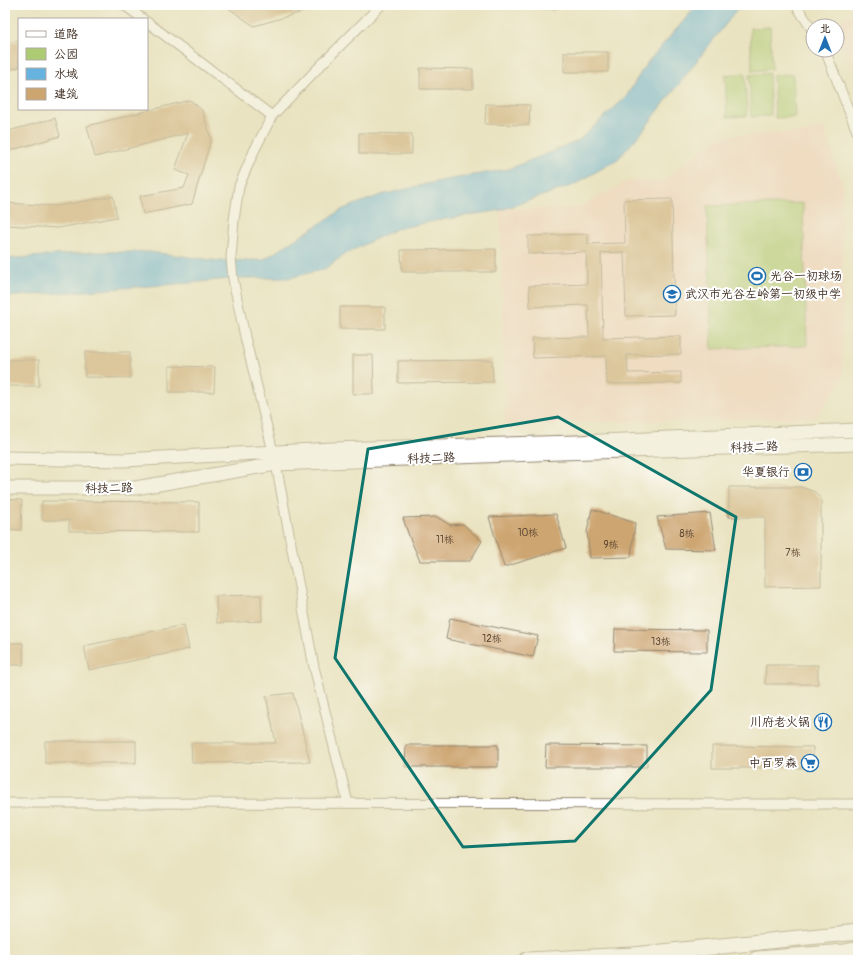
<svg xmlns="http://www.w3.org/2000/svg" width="863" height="965" font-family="Pangolin,'LXGW WenKai TC',sans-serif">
<rect width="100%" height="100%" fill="#fff"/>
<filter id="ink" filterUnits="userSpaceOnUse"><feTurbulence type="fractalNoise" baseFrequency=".025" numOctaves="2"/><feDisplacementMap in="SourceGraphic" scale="8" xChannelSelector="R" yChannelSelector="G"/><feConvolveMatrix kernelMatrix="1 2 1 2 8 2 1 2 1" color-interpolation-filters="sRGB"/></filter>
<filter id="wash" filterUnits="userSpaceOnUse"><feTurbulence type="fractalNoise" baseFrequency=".012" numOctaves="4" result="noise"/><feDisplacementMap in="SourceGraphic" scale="16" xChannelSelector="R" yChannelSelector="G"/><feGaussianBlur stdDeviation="0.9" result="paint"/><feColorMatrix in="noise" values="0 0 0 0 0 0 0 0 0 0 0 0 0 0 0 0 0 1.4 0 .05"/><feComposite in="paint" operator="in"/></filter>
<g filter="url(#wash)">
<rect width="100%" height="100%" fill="#eae3c1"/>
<path fill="#f5d2c2" d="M858 9V81L837 34V26H833V25Z
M824 127 842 184 843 379 815 418 505 424 500 209 579 207 628 181H663L719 136 805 132Z"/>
<path fill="#accb72" stroke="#747a48" d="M770 27 772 69 752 71 750 28Z
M745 73 747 116 727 117 725 75Z
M769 73 771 116 751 117 749 75Z
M793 74 795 117 775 118 773 75Z
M803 203 807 346 712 349 707 206Z"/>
<path fill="#66b3e0" stroke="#506e7f" d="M700 5H741L706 49 642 132 618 159 574 185 501 210 434 221 396 229 345 254 325 269 289 278H239L189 283 5 297V259L93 252H150L220 261 263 260 343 209 381 195 440 181 509 169 578 141 626 97 646 64 694 9Z"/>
<g id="blocks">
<path fill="#cda571" d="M224 5H317L313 9 254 26Z
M503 5H556V9L503 8Z
M19 40V67L5 71V44Z
M564 52H608V72H564Z
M420 68 473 69V89H420Z
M190 100 202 110 211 139 192 204 143 214 140 196 184 188 189 175 175 170 188 133 95 157 87 126Z
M486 104 530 105 529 125 485 124Z
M55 118 60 136 9 151 5 132Z
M359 133 412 134V154H359Z
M113 196 117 217 58 228 5 225V203L57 206Z
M672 199 675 315 626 316 624 252 601 253 603 338 681 336V354L627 355 628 373 681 372V383L607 384 606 356 533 358 532 338 589 337 588 305 530 307 529 286 587 284 586 252 528 254V236L588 234V244L625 243 624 200Z
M496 249V272H402L401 250Z
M340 307H385V329H340Z
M85 352H130V378L85 377Z
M353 355H373L374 394H353Z
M5 360H39V386H5Z
M492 360 493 382 398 383V361Z
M169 366 215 367 214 392H169Z
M729 487H801L815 492 821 499V586L765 587V517H729Z
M5 499 22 500 21 530 5 529Z
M42 501 199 502V532L69 531V520H42Z
M592 509 635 523 631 557 590 558 587 532Z
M710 513 716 550 666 549 657 517Z
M556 514 566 548 504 567 489 517Z
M437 517 450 525 463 524 482 541 470 561H420L409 536 403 518Z
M261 595 262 621 217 623 216 596Z
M450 618 538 636 533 657 446 639Z
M184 625 189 649 89 670 84 646Z
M615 629 707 630V652L614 651Z
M5 643H23V665H5Z
M766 665H818V684H765Z
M293 693 310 762 192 763 191 743H276L266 696Z
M45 741H136V763H45Z
M406 745H498V767H405Z
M546 745 647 746V767H545Z
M712 746 813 747V768H712Z"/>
</g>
</g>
<g filter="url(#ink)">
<use href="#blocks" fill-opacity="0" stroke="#928670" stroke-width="1"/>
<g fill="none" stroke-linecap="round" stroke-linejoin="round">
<defs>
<path id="street" d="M124 5 143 19
M796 5 813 31
M147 22 272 116
M825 50 858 134
M5 803 858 804
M348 803 314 667 276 464 245 337 233 279 231 258 234 220 239 186 254 151 272 116 319 67 381 5"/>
<path id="secondary" d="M5 458 124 460 332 449 577 442 858 430
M5 488H135L276 464 560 453 858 444"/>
<path id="primary" d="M527 960 633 955 858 932"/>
<path id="highway" d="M757 960 845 953 858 950"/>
</defs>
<use href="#street" stroke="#928670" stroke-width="11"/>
<use href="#secondary" stroke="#928670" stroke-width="15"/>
<use href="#primary" stroke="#928670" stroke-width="17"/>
<use href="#highway" stroke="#928670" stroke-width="19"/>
<use href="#street" stroke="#fff" stroke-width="9"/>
<use href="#secondary" stroke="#fff" stroke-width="13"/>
<use href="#primary" stroke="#fff" stroke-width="15"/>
<use href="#highway" stroke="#fff" stroke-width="17"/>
</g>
</g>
<path d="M0 0H863V965H0ZM558 417 736 517 711 690 575 841 463 847 335 658 368 449Z" fill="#eae3c1" fill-opacity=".55" fill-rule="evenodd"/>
<path fill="none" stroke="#0f766e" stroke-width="3" stroke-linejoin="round" d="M558 417 736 517 711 690 575 841 463 847 335 658 368 449Z"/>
<defs>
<symbol id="stadium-ring" viewBox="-11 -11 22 22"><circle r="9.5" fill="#fff" stroke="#1f6fb2" stroke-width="1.5"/><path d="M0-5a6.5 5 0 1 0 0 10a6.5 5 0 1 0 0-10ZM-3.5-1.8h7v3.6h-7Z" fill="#1f6fb2"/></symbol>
<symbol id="school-ring" viewBox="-11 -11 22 22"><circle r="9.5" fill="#fff" stroke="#1f6fb2" stroke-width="1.5"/><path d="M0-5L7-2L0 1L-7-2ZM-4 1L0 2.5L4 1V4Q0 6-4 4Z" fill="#1f6fb2"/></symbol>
<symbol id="bank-ring" viewBox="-11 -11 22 22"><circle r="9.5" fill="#fff" stroke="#1f6fb2" stroke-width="1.5"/><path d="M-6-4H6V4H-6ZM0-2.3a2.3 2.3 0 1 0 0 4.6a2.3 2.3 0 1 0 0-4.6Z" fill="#1f6fb2"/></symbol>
<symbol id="restaurant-ring" viewBox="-11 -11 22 22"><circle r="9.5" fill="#fff" stroke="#1f6fb2" stroke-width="1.5"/><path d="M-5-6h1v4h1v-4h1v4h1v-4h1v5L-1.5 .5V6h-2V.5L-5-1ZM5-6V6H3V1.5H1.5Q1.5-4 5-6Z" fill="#1f6fb2"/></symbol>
<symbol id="supermarket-ring" viewBox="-11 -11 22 22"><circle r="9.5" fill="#fff" stroke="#1f6fb2" stroke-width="1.5"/><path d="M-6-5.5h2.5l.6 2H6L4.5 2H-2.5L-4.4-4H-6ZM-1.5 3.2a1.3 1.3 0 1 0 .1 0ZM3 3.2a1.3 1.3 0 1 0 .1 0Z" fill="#1f6fb2"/></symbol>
</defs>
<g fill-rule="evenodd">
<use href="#stadium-ring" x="747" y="266" width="20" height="20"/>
<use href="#school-ring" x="662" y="284" width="20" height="20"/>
<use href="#bank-ring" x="793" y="462" width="20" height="20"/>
<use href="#restaurant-ring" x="813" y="712" width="20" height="20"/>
<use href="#supermarket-ring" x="800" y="753" width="20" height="20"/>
</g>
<g text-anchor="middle" stroke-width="4" stroke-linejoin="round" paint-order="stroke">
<g font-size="10" fill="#604933">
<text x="528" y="536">10栋</text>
<text x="687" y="537">8栋</text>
<text x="445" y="543">11栋</text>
<text x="611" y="548">9栋</text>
<text x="793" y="556">7栋</text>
<text x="492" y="642">12栋</text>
<text x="661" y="645">13栋</text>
</g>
<g font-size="12" fill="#3b2a1e" stroke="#fff" text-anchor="end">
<text x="770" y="280" text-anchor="start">光谷一初球场</text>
<text x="685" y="298" text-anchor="start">武汉市光谷左岭第一初级中学</text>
<text x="790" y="476">华夏银行</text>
<text x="810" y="726">川府老火锅</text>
<text x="797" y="767">中百罗森</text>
</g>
<g font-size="12" fill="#3b2a1e" stroke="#fff">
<text transform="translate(754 447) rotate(-2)" y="4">科技二路</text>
<text transform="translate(431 458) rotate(-2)" y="4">科技二路</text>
<text transform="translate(109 488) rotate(-1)" y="4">科技二路</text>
</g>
</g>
<rect width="863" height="965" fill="none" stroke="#fff" stroke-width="20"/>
<rect x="18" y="18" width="130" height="92" fill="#ffffff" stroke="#b1aaa5"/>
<rect x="26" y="31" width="20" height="6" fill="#ffffff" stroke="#b1aaa5"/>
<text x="54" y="38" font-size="12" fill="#3b2a1e">道路</text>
<rect x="26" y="48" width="20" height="12" fill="#accb72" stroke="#b1aaa5"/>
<text x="54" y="58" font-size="12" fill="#3b2a1e">公园</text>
<rect x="26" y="68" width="20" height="12" fill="#66b3e0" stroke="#b1aaa5"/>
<text x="54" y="78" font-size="12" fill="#3b2a1e">水域</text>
<rect x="26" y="88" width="20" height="12" fill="#cda571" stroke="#b1aaa5"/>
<text x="54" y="98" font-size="12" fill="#3b2a1e">建筑</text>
<g transform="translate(825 38)"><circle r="19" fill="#ffffff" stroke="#b1aaa5"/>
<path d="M0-3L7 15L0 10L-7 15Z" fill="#1f6fb2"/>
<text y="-6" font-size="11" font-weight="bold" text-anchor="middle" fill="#3b2a1e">北</text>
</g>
</svg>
